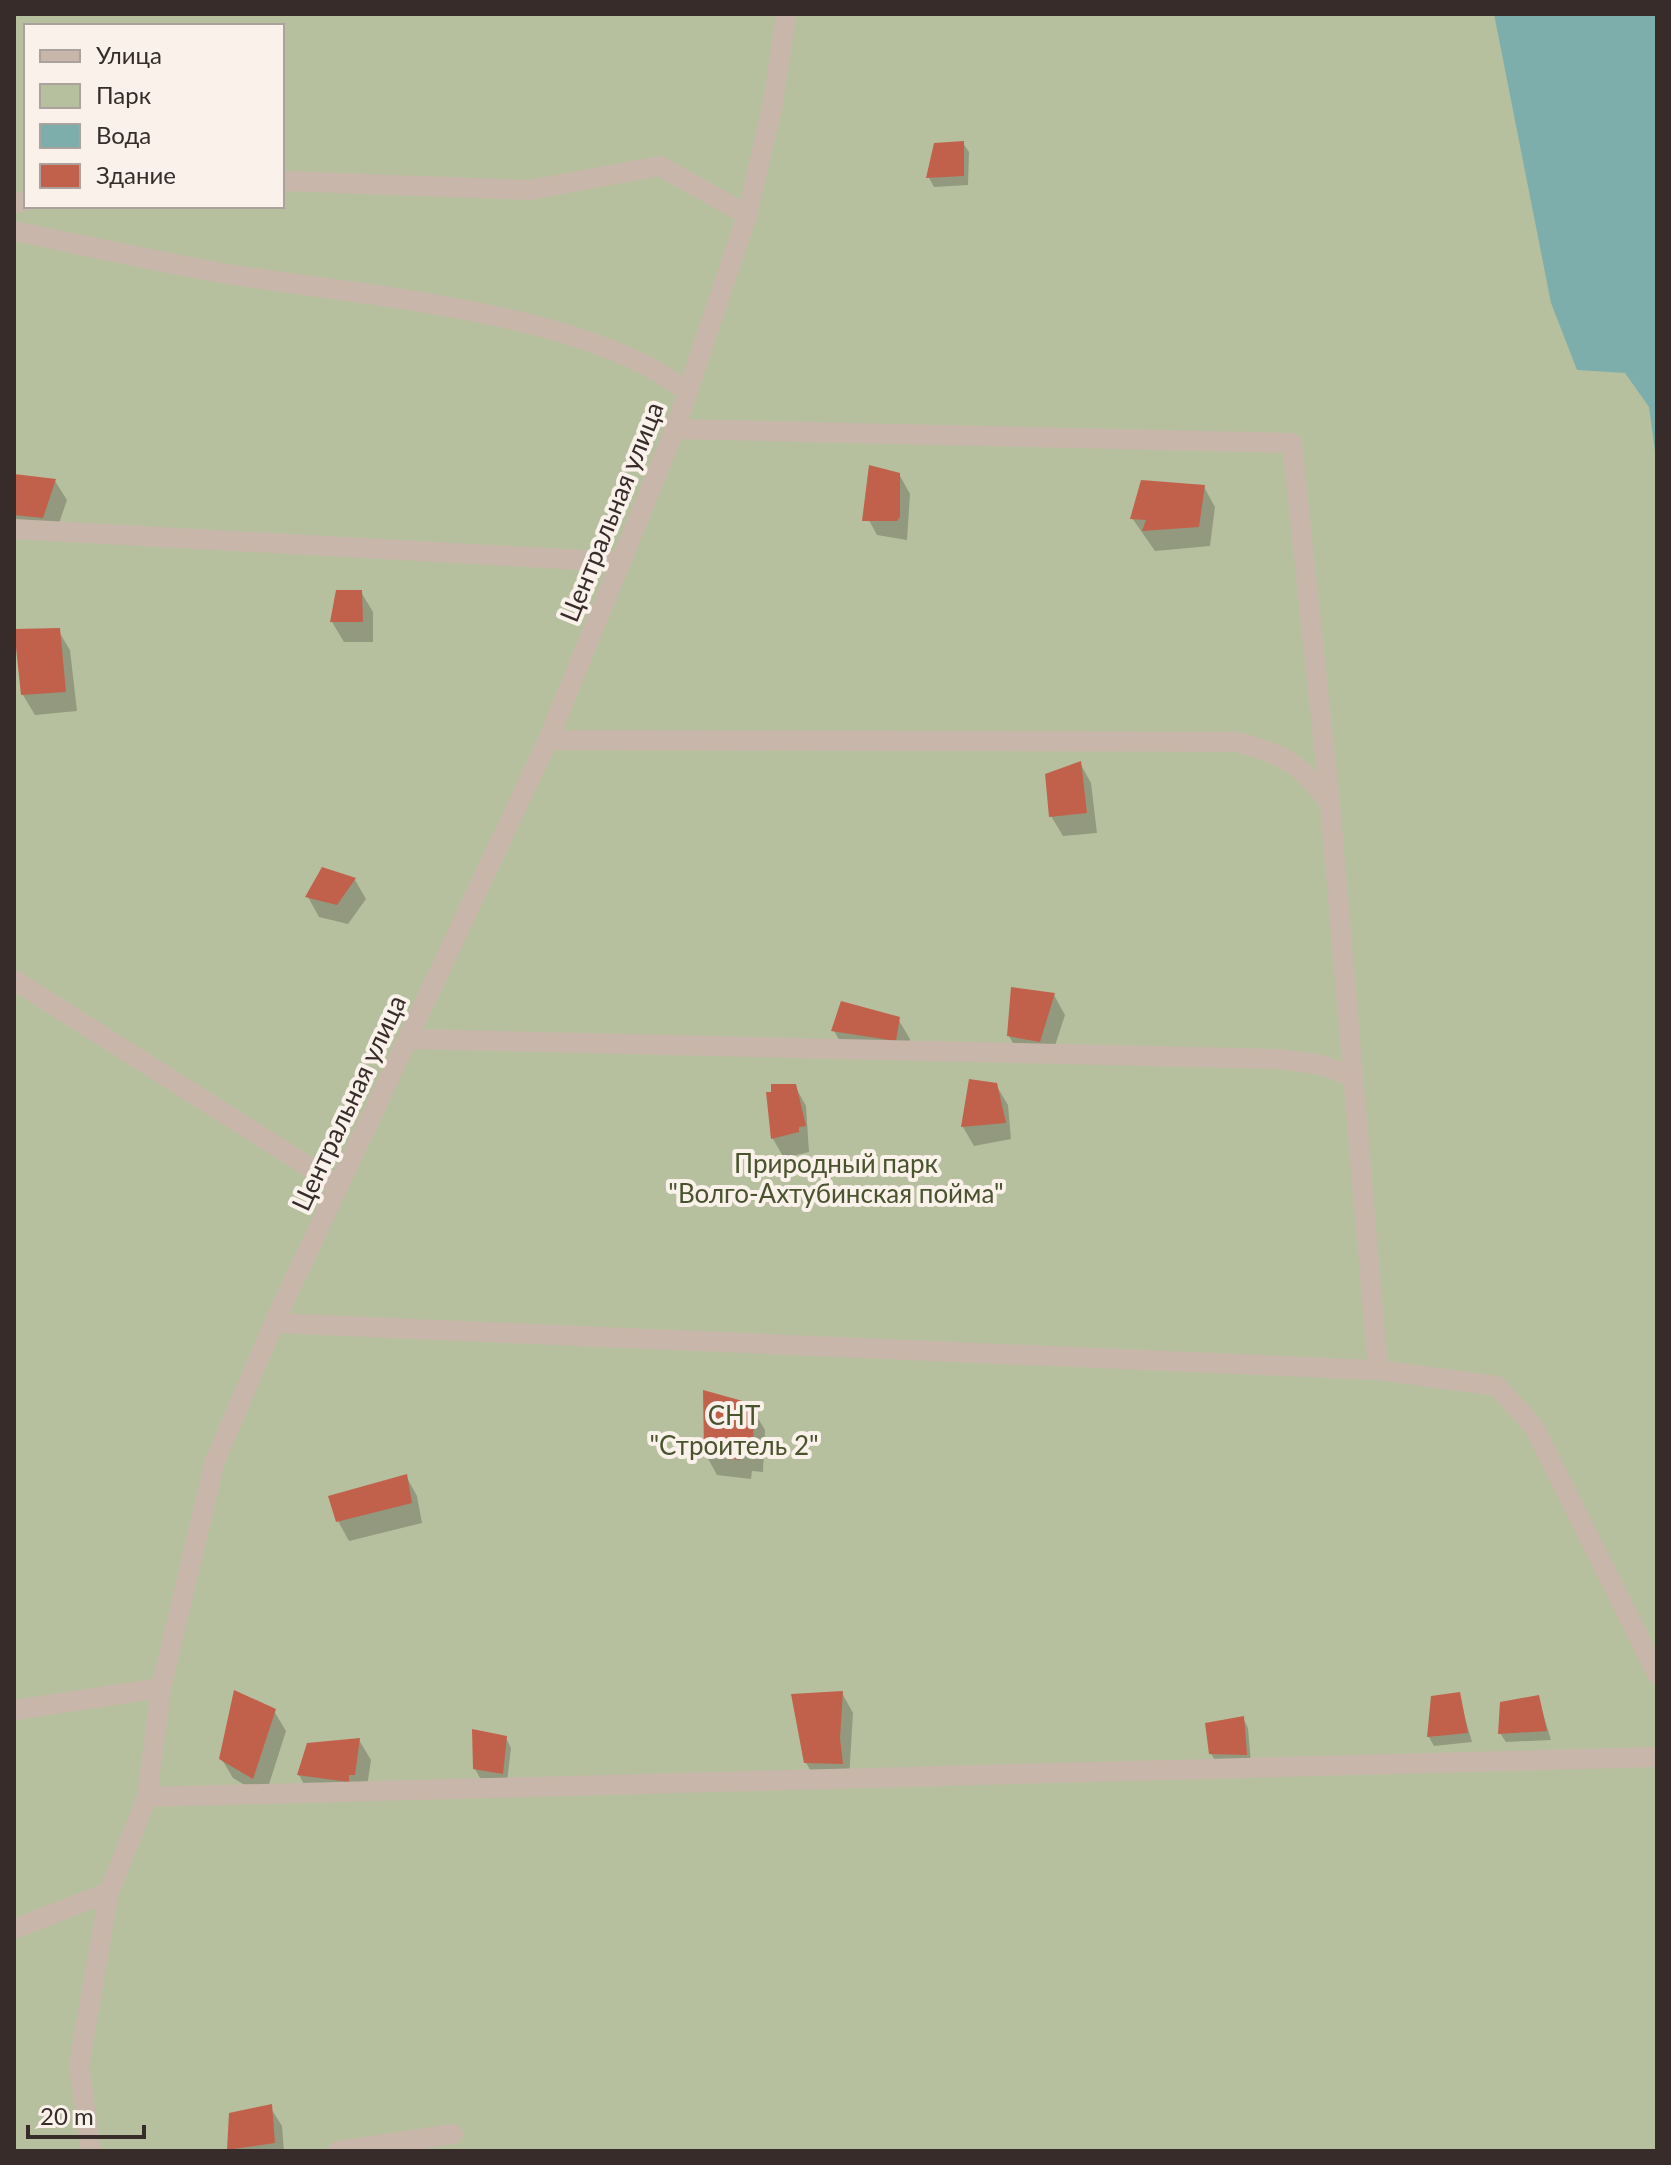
<svg xmlns="http://www.w3.org/2000/svg" width="1671" height="2165" font-family="Lato,sans-serif">
<rect width="100%" height="100%" fill="#f1e7dd"/>
<path fill="#b7c09e" fill-rule="evenodd" d="M14 14H1657V2151H14ZM26 26H282V206H26Z"/>
<path fill="#7daeac" d="M1494 14H1657V466L1649 407 1625 373 1577 370 1551 303Z"/>
<path fill="#0003" d="M963 143 969 152 968 185 934 187 929 178Z
M899 474 910 494 907 540 877 535 866 515Z
M14 476 55 481 67 500 54 538 14 532Z
M1204 487 1215 507 1210 546 1155 551 1132 518Z
M361 592 373 612V642H344L332 622Z
M58 630 70 650 77 711 35 715 23 695Z
M1080 763 1091 783 1097 833 1063 836 1051 816Z
M355 880 366 899 348 924 319 917 308 897Z
M1054 995 1065 1015 1050 1061 1020 1056 1009 1036Z
M898 1019 910 1039 907 1060 845 1050 834 1031Z
M996 1085 1008 1105 1011 1139 974 1146 963 1127Z
M795 1086 806 1106 809 1152 784 1158 773 1139V1126Z
M753 1410 765 1430 763 1472 752 1471 751 1479 717 1475 706 1455Z
M406 1476 417 1496 422 1523 349 1541 338 1521Z
M842 1693 853 1713 849 1779 814 1777 803 1757 794 1696Z
M1458 1694 1472 1742 1434 1746 1429 1737Z
M1538 1697 1551 1740 1506 1742 1500 1733Z
M274 1711 286 1731 265 1797 233 1778 221 1758Z
M1243 1718 1248 1728 1251 1764 1217 1763 1211 1754Z
M506 1738 511 1748 507 1782 480 1778 475 1769Z
M359 1740 371 1760 366 1794 310 1795 299 1775Z
M270 2107 282 2126 284 2151H230Z"/>
<path fill="#c1614c" d="M964 141V176L926 178 934 143Z
M869 465 900 473V517L897 521H862Z
M14 474 56 479 43 518 14 515Z
M1141 480 1205 485 1199 527 1142 531 1146 520 1130 519Z
M336 590H362L363 622H330Z
M60 628 66 692 21 695 14 629Z
M1081 761 1087 813 1049 817 1045 774Z
M322 867 356 878 337 905 305 897Z
M1011 987 1055 993 1040 1042 1007 1036Z
M841 1001 900 1017 896 1041 831 1031Z
M969 1079 997 1083 1006 1123 961 1127Z
M771 1084H796L806 1126 799 1127V1132L771 1139 766 1092H771Z
M703 1390 750 1403 755 1408 752 1453 741 1452 740 1460 704 1455Z
M407 1474 412 1503 336 1522 328 1496Z
M234 1690 276 1709 253 1779 219 1759Z
M843 1691 840 1738 843 1764 804 1763 791 1694Z
M1460 1692 1468 1733 1427 1737 1431 1696Z
M1539 1695 1547 1731 1498 1734 1500 1702Z
M1244 1716 1247 1755 1209 1754 1205 1723Z
M472 1729 507 1736 503 1774 473 1769Z
M360 1738 355 1775H349V1782L297 1775 307 1743Z
M272 2104 275 2143 227 2150 229 2113Z"/>
<g fill="none" stroke-linecap="round" stroke-linejoin="round">
<path stroke="#c9b6aa" stroke-width="20" d="M282 181 529 190 660 166 747 215
M14 203 26 201
M14 231C83 245 153 261 222 273 353 295 586 310 687 392
M675 429 1292 443 1330 804 1378 1370
M14 529 619 562
M548 740 1237 742C1287 756 1298 762 1330 804
M14 980 339 1186
M408 1039 1279 1059 1322 1065 1352 1077
M274 1323 1378 1370 1497 1386 1534 1427 1657 1674
M14 1710 161 1688
M147 1797 1657 1757
M14 1929 109 1892
M91 2151 79 2065 109 1892 147 1797 161 1688 215 1461 274 1323 548 740 675 429 747 215 773 103 786 14
M338 2151 453 2134"/>
</g>
<g text-anchor="middle" stroke-width="8" stroke-linejoin="round" paint-order="stroke">
<g font-size="26" fill="#372c29" stroke="#f9f1ea">
<text transform="translate(612 512) rotate(-68)" y="9">Центральная улица</text>
<text transform="translate(349 1103) rotate(-65)" y="9">Центральная улица</text>
</g>
<g font-size="26" fill="#49542e" stroke="#f9f1ea">
<text x="836" y="1173">Природный парк<tspan x="836" dy="30">"Волго-Ахтубинская пойма"</tspan></text>
<text x="734" y="1425">СНТ<tspan x="734" dy="30">"Строитель 2"</tspan></text>
</g>
</g>
<rect width="1671" height="2165" fill="none" stroke="#372c29" stroke-width="32"/>
<rect x="24" y="24" width="260" height="184" fill="#f9f1ea" stroke="#aba29d" stroke-width="2"/>
<rect x="40" y="50" width="40" height="12" fill="#c9b6aa" stroke="#aba29d" stroke-width="2"/>
<text x="96" y="64" font-size="24" fill="#372c29">Улица</text>
<rect x="40" y="84" width="40" height="24" fill="#b7c09e" stroke="#aba29d" stroke-width="2"/>
<text x="96" y="104" font-size="24" fill="#372c29">Парк</text>
<rect x="40" y="124" width="40" height="24" fill="#7daeac" stroke="#aba29d" stroke-width="2"/>
<text x="96" y="144" font-size="24" fill="#372c29">Вода</text>
<rect x="40" y="164" width="40" height="24" fill="#c1614c" stroke="#aba29d" stroke-width="2"/>
<text x="96" y="184" font-size="24" fill="#372c29">Здание</text>
<path d="M28 2125v12h116v-12" fill="none" stroke="#372c29" stroke-width="4"/>
<text x="40" y="2125" font-size="24" fill="#372c29" stroke="#f9f1ea" stroke-width="6" paint-order="stroke">20 m</text>
</svg>
